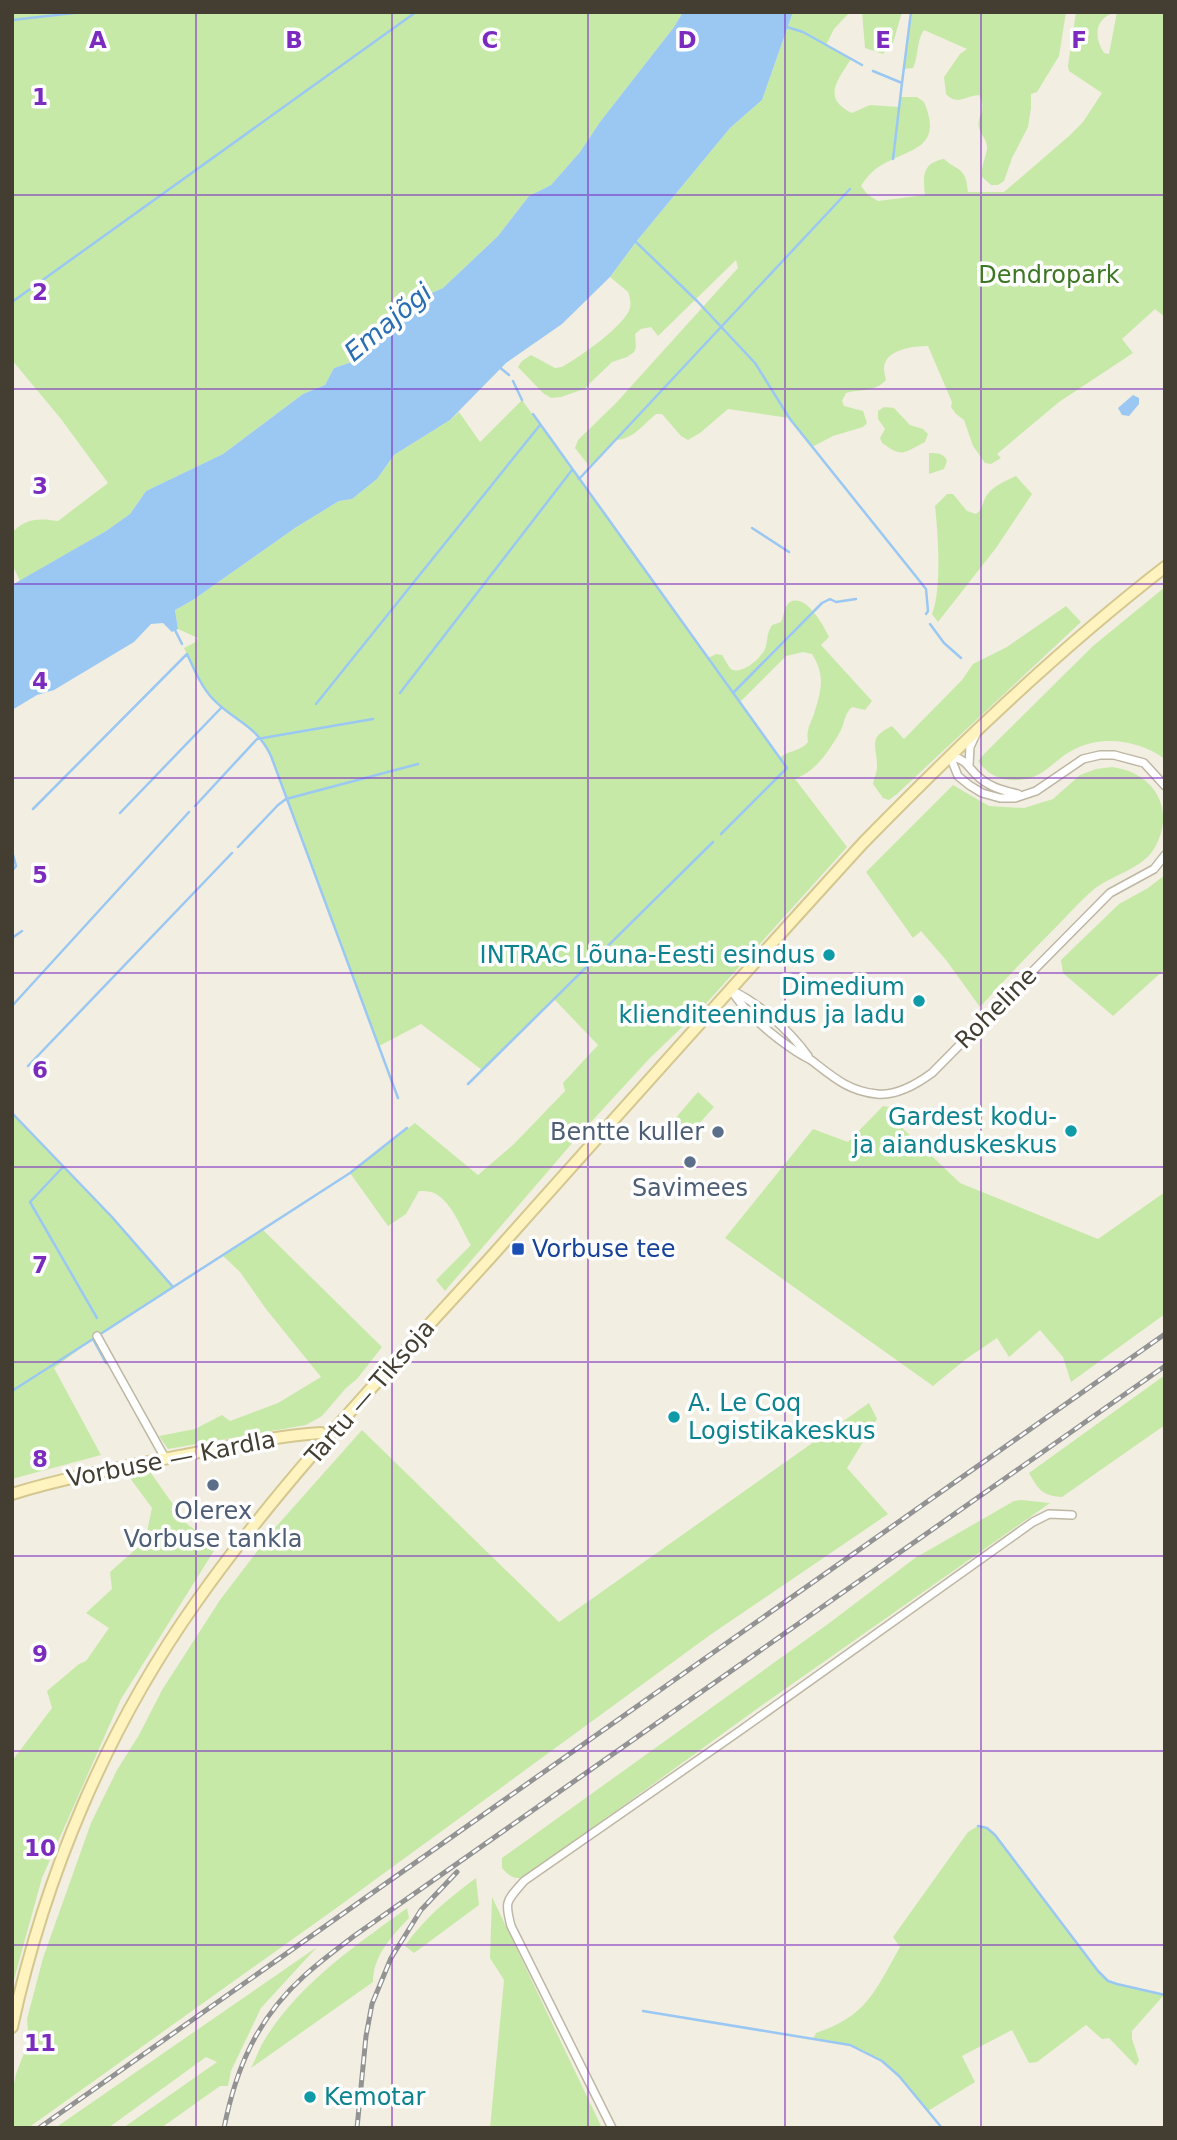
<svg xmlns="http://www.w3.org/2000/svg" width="1177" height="2140" font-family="'DejaVu Sans',sans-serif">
<rect width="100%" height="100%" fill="#f2eee2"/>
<path fill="#c7e9a8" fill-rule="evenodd" d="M12 12H683L674 27 600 122 580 152 551 185 529 196 498 236 443 288 420 298 404 322 361 359 334 368 325 385 303 394 223 454 146 491 130 514 106 531 20 581 12 564V533C25 518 39 518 58 521L108 483 61 419 12 360Z
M793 12H850L834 29 826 45 851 59C838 80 821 98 852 113L870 105 899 107 900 97H917L924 102C944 149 910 148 880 166 872 171 866 178 861 186L868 195 878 201 925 195C923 176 922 163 944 159 959 172 966 167 968 192H1004L1069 136 1083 122 1102 93 1069 71 1068 66 1076 12H1116C1095 18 1093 36 1104 53L1109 54 1117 12H1165V317L1155 309 1122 339 1133 353 1059 402 997 454 1001 458 991 464 985 463 973 446 964 420 956 414 951 407 952 402 928 346C914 346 885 349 884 368 884 372 885 376 886 380 876 392 860 389 846 393L842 401 844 406 863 411 867 423 863 427 833 436 812 447 789 418 728 409 700 433 688 440 681 436 662 414H656C644 424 632 440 616 440L590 467 575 448 578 440 616 403 738 268 736 260 658 336 651 327 641 329 635 334 636 347 634 352 627 357 612 362 584 389 561 397 551 398 543 393 518 367 522 361 531 355 555 368 562 367C578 358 625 326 630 308 631 303 630 297 628 292L610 277 636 242 730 128 762 100Z
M862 12H902L893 43 883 54 865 48Z
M911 12H1066L1059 56 1037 92 1031 94V108L1028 127 1012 158 1004 181 998 185H991L982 177C981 167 985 159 987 149 988 140 981 136 979 128 976 115 988 111 979 95 965 96 957 106 946 94L944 77 960 54 967 49 924 30C916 41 919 56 913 68L904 69Z
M522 400 708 658 716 654 722 655C725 659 728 666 731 669 742 676 764 656 766 646 768 637 767 633 772 625L781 622C784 616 784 606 790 602 806 593 824 626 829 637L821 645 872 701 865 710 852 707C844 714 845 723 840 732 829 751 816 771 795 779L847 847 702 1008 649 1059 580 1134 445 1291 436 1280 471 1245C461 1229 453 1204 436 1194 431 1191 425 1191 419 1191L406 1214 388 1226 350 1173 415 1123 478 1175 514 1144 565 1091 563 1083 598 1045 554 999 482 1070 421 1024 379 1046 271 756C255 722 232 722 211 698 199 684 192 664 184 648L194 643 198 638 178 629 175 610 193 600 295 528 339 501 352 499 377 479 394 455 450 420 459 412 480 442ZM803 652 812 654C826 676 821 691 814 714 810 725 806 730 808 742 800 752 789 750 779 758L740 702 786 656Z
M884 407 894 408 910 425 923 429 928 434 925 442C903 453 903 458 882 443L880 438 885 429 878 419V411Z
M929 453C937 453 944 453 947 461L944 469 929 474Z
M1016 476 1032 494 996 548 938 622 932 614C942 589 938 533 935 506L947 494H953L967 511 976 514C984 508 982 502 987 495 994 485 1006 481 1016 476Z
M1165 587V759C1140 741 1105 735 1077 748 1049 761 1045 782 1010 780 996 779 986 772 978 761L985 753 1093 646Z
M1066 606 1081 622 897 794 889 800 883 798 873 784C874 778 877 773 877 767 877 745 867 738 892 726L904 739 962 680 973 664 1007 647Z
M1112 767C1154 772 1177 810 1154 849 1141 870 1110 875 1092 891 1080 901 1069 914 1058 925 1031 952 1005 979 980 1007L946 960 921 931 913 938 866 872 953 785 989 806 1024 808 1053 799 1080 775 1096 769Z
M1165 875V969L1113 1016 1063 973 1061 960 1119 904 1148 888Z
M698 1092 714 1107 688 1136 672 1122Z
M883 1106 895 1108 896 1122 960 1183 1098 1239 1165 1192V1314L1071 1382 1063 1357 1040 1330 1009 1357 997 1338 966 1359 933 1386 725 1238 813 1129 848 1142Z
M12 1113 112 1217 173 1287 93 1339 54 1368 101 1455 12 1479Z
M262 1229 382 1347 357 1379 346 1388 322 1416 306 1425 168 1449 159 1436 195 1429 222 1415 230 1421 278 1403 321 1377 266 1309 240 1272 222 1255Z
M1165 1375V1425L1062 1497C1042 1496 1038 1489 1029 1473Z
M869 1403 877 1419 847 1468 888 1514 710 1635 335 1909 28 2128H12V2093L16 2074 29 2040 27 2019 43 1958 91 1823 117 1770 139 1735 162 1690 220 1600 274 1529 362 1430 559 1622Z
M148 1469 187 1524 217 1546 121 1699 42 1878 12 1987V1761L52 1708 47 1691 79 1664 86 1661 109 1628 86 1613 112 1589 110 1572 145 1541 152 1508 127 1474Z
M1021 1500 1050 1503 761 1706 526 1876C515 1881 509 1876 502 1868V1858L828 1624 915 1558 1014 1501Z
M978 1826 987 1828 995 1835 1098 1971 1108 1981 1117 1984 1164 1995 1132 2031V2039L1139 2060 1136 2066 1109 2038 1102 2039 1086 2025 1037 2062 1029 2063 1012 2030 962 2056 975 2082 928 2111C906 2085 886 2057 852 2046 840 2042 826 2041 813 2039L816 2033C867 2016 875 1991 900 1947L893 1937 968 1832Z
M476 1878 479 1905 414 1953 405 1946C424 1918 449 1898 476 1878Z
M492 1897 602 2128H490L504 1980 490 1958Z
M407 1908 409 1918C391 1937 373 1956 373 1982L251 2068C256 2059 259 2048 265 2039 300 1983 355 1946 407 1908Z
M317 1947 261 2008 231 2071 228 2086H220L161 2128H123L217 2062 206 2057 108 2128H55Z"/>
<path fill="#9ac8f3" d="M683 12H793L762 100 730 128 636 242 610 277 562 324 506 363 450 420 394 455 377 479 352 499 339 501 295 528 193 600 175 610 178 629 172 632 163 623 151 624 134 642 54 690 37 695 12 710V585L106 531 130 514 146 491 223 454 303 394 325 385 334 368 361 359 404 322 420 298 443 288 498 236 529 196 551 185 580 152 600 122 674 27Z
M1133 395 1139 398V404L1129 416 1122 415 1118 408Z"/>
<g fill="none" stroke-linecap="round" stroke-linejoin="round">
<path stroke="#9ac8f3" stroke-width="2.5" d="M12 20 83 12
M787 27 803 32 862 65
M873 71 902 83 893 159
M902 83 911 12
M636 242 697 301 755 363 790 419 926 589 928 611 926 614
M12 302 416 12
M498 366 509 375
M513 381 522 400
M533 414 787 768 721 834
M579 479 850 189
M752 528 789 552
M930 624 944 643 961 658
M174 628 182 644
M400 693 572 470
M733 693 822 603 830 599 836 602 856 599
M316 704 540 425
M195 806 257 739 373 719
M33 809 187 654C194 669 201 686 212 698 233 721 256 724 271 756L398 1098
M120 813 222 707
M238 847 278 805 286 799 418 764
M12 851 16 866 12 871
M12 938 22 931
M12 1006 189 812
M28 1066 232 853
M468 1084 713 842
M12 1113 112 1217 173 1287
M63 1167 30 1202 97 1318
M102 1333 350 1173 407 1128
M12 1391 93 1339 106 1363
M978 1826 987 1828 995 1835 1098 1971 1108 1981 1117 1984 1165 1995
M643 2011 850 2045 882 2061 899 2076 942 2128"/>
<defs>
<path id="street" d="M950 756 958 776 969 785 982 793 1000 798H1015L1036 791 1083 759 1100 755H1114L1144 763 1165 786
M950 756C969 760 967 768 981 779 992 788 1005 791 1018 794
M969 766 970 747 976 734
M730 989C747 1014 771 1035 797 1052 801 1055 806 1057 811 1060 833 1077 848 1091 877 1094 897 1096 917 1084 932 1073L1110 893 1154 869 1165 855
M733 991C761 1005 789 1030 808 1056
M97 1336 165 1458
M612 2128 511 1926C504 1900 507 1901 524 1881L741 1730 1033 1522 1049 1514 1072 1515"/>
<path id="secondary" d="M12 1494C67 1477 123 1467 179 1456 226 1447 273 1436 321 1433L329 1439
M12 2027C45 1875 107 1728 197 1601 283 1479 391 1367 491 1257 615 1118 738 980 863 843 958 746 1058 650 1165 567"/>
</defs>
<use href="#street" stroke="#beb7a4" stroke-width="10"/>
<use href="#secondary" stroke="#d4c78f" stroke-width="14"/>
<use href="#street" stroke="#fff" stroke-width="7"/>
<use href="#secondary" stroke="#fff4bf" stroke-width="10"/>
<defs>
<path id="rail" d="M39 2128 1165 1334
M224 2128C236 2068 257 2019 303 1977 319 1962 337 1949 354 1936L1165 1366
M357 2128 366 2036 372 2004 391 1958 421 1910 457 1872"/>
</defs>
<use href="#rail" stroke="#939393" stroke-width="5"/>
<use href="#rail" stroke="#fff" stroke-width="2.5" stroke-dasharray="8" stroke-linecap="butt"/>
</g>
<path fill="none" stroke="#7b2cbf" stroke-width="2" stroke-opacity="0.55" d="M196 12V2128M392 12V2128M588 12V2128M785 12V2128M981 12V2128M12 195H1165M12 389H1165M12 584H1165M12 778H1165M12 973H1165M12 1167H1165M12 1362H1165M12 1556H1165M12 1751H1165M12 1945H1165"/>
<g fill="#0f9aa8" stroke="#fff" stroke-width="2.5">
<circle cx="829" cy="955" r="7"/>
<circle cx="919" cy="1001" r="7"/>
<circle cx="1071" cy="1131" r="7"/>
<circle cx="674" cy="1417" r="7"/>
<circle cx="310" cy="2097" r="7"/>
</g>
<g fill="#5c6f8a" stroke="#fff" stroke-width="2.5">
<circle cx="718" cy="1132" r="7"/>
<circle cx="690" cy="1162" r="7"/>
<circle cx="213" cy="1485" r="7"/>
</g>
<rect fill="#1a4fb4" stroke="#fff" stroke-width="2.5" x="511" y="1242" width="14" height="14" rx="3.5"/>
<g text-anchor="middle" stroke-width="7" stroke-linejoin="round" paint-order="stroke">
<g font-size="24" fill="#3d7724" stroke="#fff">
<text x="1049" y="283">Dendropark</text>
</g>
<g font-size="24" fill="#0d838f" stroke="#fff" text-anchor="end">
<text x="815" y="963">INTRAC Lõuna-Eesti esindus</text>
<text x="905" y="995">Dimedium<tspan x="905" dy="28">klienditeenindus ja ladu</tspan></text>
<text x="1057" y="1125">Gardest kodu-<tspan x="1057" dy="28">ja aianduskeskus</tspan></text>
<text x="688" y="1411" text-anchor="start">A. Le Coq<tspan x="688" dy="28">Logistikakeskus</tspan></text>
<text x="324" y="2105" text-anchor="start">Kemotar</text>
</g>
<g font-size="24" fill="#443e32" stroke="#fff">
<text transform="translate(996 1008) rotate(-45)" y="8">Roheline</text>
<text transform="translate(370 1392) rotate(-49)" y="8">Tartu — Tiksoja</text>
<text transform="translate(171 1459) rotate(-11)" y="8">Vorbuse — Kardla</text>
</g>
<g font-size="24" fill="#4e5e75" stroke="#fff">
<text x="704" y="1140" text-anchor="end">Bentte kuller</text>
<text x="690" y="1196">Savimees</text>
<text x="213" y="1519">Olerex<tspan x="213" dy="28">Vorbuse tankla</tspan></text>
</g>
<g font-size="24" fill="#164399" stroke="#fff" text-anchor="start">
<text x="532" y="1257">Vorbuse tee</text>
</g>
<g font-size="26" font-style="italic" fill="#276eb4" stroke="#fff">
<text transform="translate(388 322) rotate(-40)" y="9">Emajõgi</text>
</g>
</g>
<g font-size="23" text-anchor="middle" font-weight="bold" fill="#7b2cbf" stroke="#fff" stroke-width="7" stroke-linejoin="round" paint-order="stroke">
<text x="98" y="48">A</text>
<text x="294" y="48">B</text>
<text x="490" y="48">C</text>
<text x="687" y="48">D</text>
<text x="883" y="48">E</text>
<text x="1079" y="48">F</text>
<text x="40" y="105">1</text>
<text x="40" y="300">2</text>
<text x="40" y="494">3</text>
<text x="40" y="689">4</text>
<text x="40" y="883">5</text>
<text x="40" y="1078">6</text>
<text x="40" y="1273">7</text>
<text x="40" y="1467">8</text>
<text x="40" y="1662">9</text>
<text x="40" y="1856">10</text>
<text x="40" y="2051">11</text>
</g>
<rect width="1177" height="2140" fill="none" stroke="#443e32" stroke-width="28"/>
</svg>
